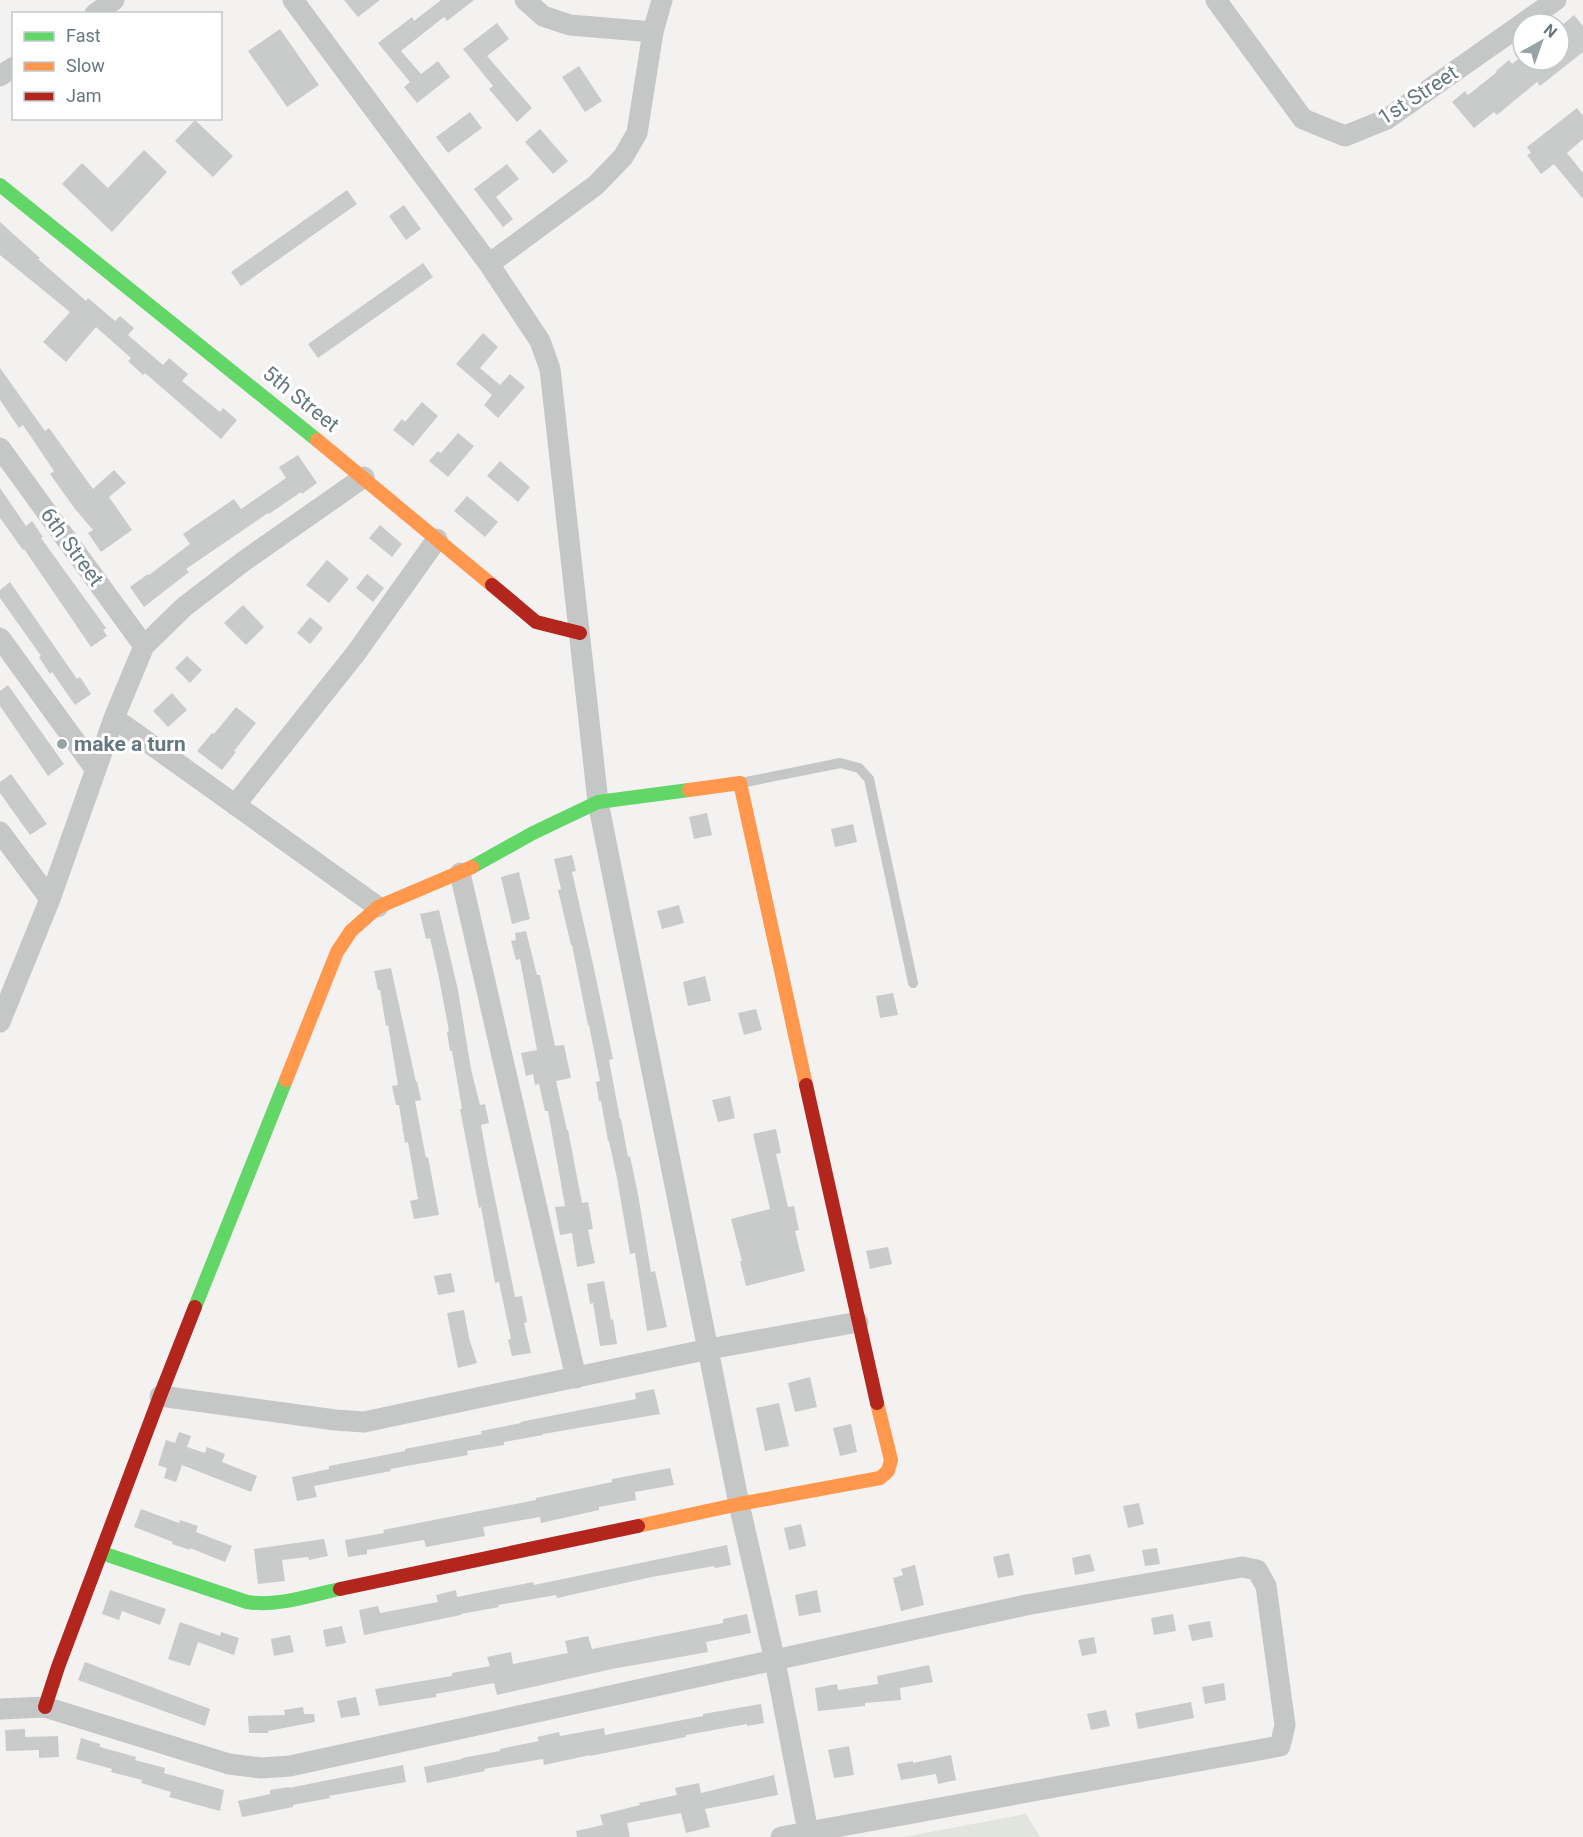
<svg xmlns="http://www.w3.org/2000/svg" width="1583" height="1837" font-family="Roboto,sans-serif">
<rect width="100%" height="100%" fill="#f3f2f1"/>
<path fill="#e2e4de" d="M1026 1814 1040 1837H903Z"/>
<path fill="#c9caca" d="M344 0H380L358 17Z
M441 0H474L447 21 444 17 401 51 421 74 438 61 450 77 417 103 404 87 410 82 378 43 412 17 414 21Z
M1574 15 1583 26V52L1540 86 1537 82 1497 115 1494 112 1474 128 1452 102 1465 91 1468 95 1497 72 1496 71 1509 60 1512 64 1517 60H1559V28Z
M497 23 509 39 487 56 532 108 517 122 489 89 493 86 463 49Z
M280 29 319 85 287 107 248 51Z
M579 66 602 101 585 112 562 77Z
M1577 108 1583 116V139L1567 153 1583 173V199L1554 164 1541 174 1527 155 1531 153 1527 147Z
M470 112 482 128 448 153 436 137Z
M195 120 233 156 213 177 175 141Z
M540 129 568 161 553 174 525 142Z
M144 150 167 172 112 232 62 184 82 163 108 188Z
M507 164 519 179 496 197 513 219 503 227 474 189Z
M347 190 357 204 241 286 231 272Z
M404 205 421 229 406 240 389 216Z
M0 222 40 258 38 259 86 301 88 298 115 321 120 316 134 328 128 335 163 365 169 358 188 374 182 381 220 412 223 408 237 420 221 439 145 373 143 375 128 361 131 358 96 327 66 362 43 342 70 312 0 255Z
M423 263 433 277 318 358 308 344Z
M483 333 498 347 480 368 500 385 510 374 525 387 498 418 484 405 492 395 456 364Z
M0 368 45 431 49 428 93 489 114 470 126 483 109 497 132 530 101 552 88 533 93 530 75 509 50 474 54 471 23 425 19 428 0 400Z
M422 402 438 416 413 446 393 430 402 419 405 422Z
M458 433 474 446 448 477 429 461 438 451 441 453Z
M298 455 317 483 302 494 301 492 269 514 268 513 186 569 189 572 144 607 130 587 148 574 149 575 190 544 183 534 234 499 241 509 286 478 279 467Z
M500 461 530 487 518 502 487 476Z
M0 488 26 526 32 521 43 537 41 538 106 628 103 630 107 636 91 647 24 549 23 550 0 518Z
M467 496 498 522 485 537 454 511Z
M380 525 402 544 392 557 369 538Z
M327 560 349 579 329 603 306 585Z
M367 574 384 588 373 602 356 588Z
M10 582 77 679 80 677 91 694 75 705 52 672 50 674 39 657 41 656 0 598V590Z
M243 605 264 627 246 645 224 623Z
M310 617 323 628 310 644 297 633Z
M187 656 202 670 190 683 175 668Z
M8 685 64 764 48 776 0 706V691Z
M172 693 187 710 168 727 153 711Z
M236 707 256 723 234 751 236 752 222 770 197 751 212 733 214 734Z
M11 774 47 824 30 835 0 793V782Z
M707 813 712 835 694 839 689 817Z
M853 824 857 842 835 847 831 829Z
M572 855 576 871 572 872 593 964 613 1059 609 1060 620 1119H621L628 1157 630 1156 638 1194 651 1272 655 1271 667 1327 647 1331 635 1253 630 1254 617 1178 609 1141H608L601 1101H599L596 1082 600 1081 589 1025H588L572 945H571L558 890 561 889 554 859Z
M519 872 530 919 512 924 501 877Z
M679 905 684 923 662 929 657 911Z
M439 910 458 990 471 1069 480 1105 485 1104 489 1123 481 1125 488 1164 515 1297 522 1296 527 1322 524 1323 531 1353 512 1356 508 1340 511 1339 499 1282 495 1283 481 1207 479 1208 460 1109H462L452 1051H450L447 1032 449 1031 438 973 430 938 426 939 420 914Z
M526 931 537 975H540L555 1046 564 1045 571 1078 556 1081 567 1130H568L582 1203 588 1202 593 1229 588 1230 595 1263 577 1267 572 1233 560 1235 555 1207 565 1206 548 1111H545L539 1084 535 1085 533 1074 526 1076 521 1053 537 1050 520 959 516 960 511 941 516 940 515 933Z
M391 968 416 1082 417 1081 421 1100 415 1101 426 1158 428 1157 439 1215 414 1219 410 1201 418 1199 408 1142 405 1143 399 1105H396L392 1086 398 1085 388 1025 386 1026 380 990H378L374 971Z
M705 976 711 1001 688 1006 683 982Z
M893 993 898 1015 880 1018 876 996Z
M756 1009 762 1030 744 1035 738 1013Z
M730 1096 735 1118 718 1122 712 1100Z
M776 1129 781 1153 776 1154 788 1207 794 1206 799 1230 795 1231 805 1271 746 1286 740 1261H742L731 1219 770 1209 753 1134Z
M888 1247 892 1264 870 1269 866 1251Z
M451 1273 455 1292 438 1295 434 1276Z
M604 1281 611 1320 613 1319 617 1344 600 1346 593 1303 590 1304 587 1284Z
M464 1310 469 1338 477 1363 458 1368 447 1313Z
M810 1377 817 1407 795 1412 788 1383Z
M654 1389 660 1414 543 1434V1435L504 1442V1445L467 1451 468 1455 390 1469 391 1471 314 1486 317 1497 297 1501 292 1477 329 1469V1466L405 1451V1449L482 1434 481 1431 521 1423 520 1422 636 1399 635 1393Z
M779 1403 789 1446 765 1451 756 1408Z
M851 1424 857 1452 840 1456 833 1428Z
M179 1432 191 1436 187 1447 205 1453 207 1447 225 1454 222 1462 257 1476 251 1492 182 1465 176 1482 164 1478 167 1468 158 1465 166 1440 175 1443Z
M670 1468 674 1485 635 1492 636 1500 599 1507V1510L541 1523 540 1517 483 1527 485 1536 426 1547 424 1540 367 1550V1554L348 1557 345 1540 384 1533 383 1530 536 1500V1498L612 1482V1479Z
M1139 1503 1144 1524 1128 1528 1123 1506Z
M141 1509 179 1523 180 1520 198 1526 196 1532 232 1546 225 1562 190 1548V1550L172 1544 173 1542 134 1527Z
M801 1524 806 1546 789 1550 784 1528Z
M324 1539 328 1556 309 1560 308 1557 282 1560 285 1581 258 1584 254 1549Z
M727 1545 731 1565 715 1568 714 1566 652 1577 557 1598 556 1595 498 1605 499 1607 461 1614V1615L364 1635 359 1610 378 1606 380 1613 438 1602 436 1595 456 1590 457 1597 533 1582 534 1585Z
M1157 1548 1160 1564 1145 1566 1142 1550Z
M1009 1553 1014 1575 998 1578 993 1557Z
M1090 1554 1095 1571 1075 1575 1072 1558Z
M915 1565 924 1605 901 1611 893 1578 903 1575 901 1569Z
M110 1590 166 1609 160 1625 122 1611 119 1620 102 1614Z
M817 1590 821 1612 799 1616 795 1595Z
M747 1614 751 1633 706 1642 708 1652 612 1669 497 1695 494 1683 436 1694V1697L379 1706 375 1689 452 1676V1673L490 1666 487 1657 511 1652 513 1664 568 1653 565 1641 588 1636 592 1649 723 1623V1619Z
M1173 1614 1176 1631 1154 1635 1151 1618Z
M1210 1621 1213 1637 1192 1641 1188 1625Z
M180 1622 220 1636 221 1632 239 1638 234 1655 198 1642 190 1666 168 1659Z
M342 1626 346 1643 326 1647 323 1630Z
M290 1635 294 1652 274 1656 271 1639Z
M1094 1637 1097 1653 1082 1656 1078 1640Z
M85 1662 210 1709 205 1726 78 1680Z
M929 1665 933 1682 900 1688 901 1700 865 1703V1706L818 1711 815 1688 837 1684 838 1690 878 1684 877 1676Z
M1224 1683 1226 1700 1205 1704 1202 1687Z
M356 1697 360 1715 341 1718 337 1701Z
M1191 1702 1194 1718 1138 1729 1135 1713Z
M761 1704 764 1723 747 1726V1724L686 1735V1737L590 1756V1755L544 1765 543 1759 484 1769 485 1771 427 1783 424 1767 462 1759V1758L500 1751V1749L539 1741 537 1737 559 1732 560 1736 604 1728 605 1735 703 1716V1714Z
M303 1707 304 1714H314L315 1722 268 1731V1733H249L248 1716 285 1715 284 1710Z
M1106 1710 1110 1726 1091 1730 1087 1714Z
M25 1729V1737L58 1736 59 1757 39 1758V1750L6 1751 5 1730Z
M81 1738 100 1744V1747L136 1757 135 1760 165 1768 164 1773 224 1790 220 1811 169 1797 171 1792 141 1783 142 1780 111 1772 112 1769 76 1759Z
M849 1746 854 1775 834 1778 828 1750Z
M951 1755 956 1780 938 1784 936 1774 901 1780 897 1764 913 1761V1763Z
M403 1765 406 1782 329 1796 330 1798 293 1805V1807L242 1817 238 1801 270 1794V1790L289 1787V1788Z
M774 1775 778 1795 705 1809 710 1827 686 1833 681 1813 627 1823 630 1837H577L576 1831 603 1825 600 1815 640 1805 639 1803 677 1795 675 1788 699 1783 701 1793Z"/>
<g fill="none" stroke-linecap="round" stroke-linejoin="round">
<path stroke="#c5c7c7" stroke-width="10" d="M741 783 840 763 859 768 869 779 913 983"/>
<path stroke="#c5c7c7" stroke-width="21" d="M293 0 489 264
M525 0 543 16 570 25 653 32
M662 0 653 32 637 133 623 157 596 185 489 264 540 341 550 369 598 802 739 1504 775 1661 809 1837
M1216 0 1303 119 1345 136 1387 119 1556 0
M95 14 114 0
M0 76 14 67
M0 448 144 646
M0 638 96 770
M114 718 378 907
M235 805 356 653 437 539
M0 832 50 899
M460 873 576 1378
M0 1022 50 899 114 718 144 646 184 607 244 561 364 477
M160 1396 335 1420 364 1422 709 1349 858 1322
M0 1709 45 1707 229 1764 261 1768 290 1766 1026 1605 1242 1567 1257 1570 1266 1586 1285 1725 1280 1746 781 1837"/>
<path stroke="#63d668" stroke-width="14" d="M0 185 317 440
M472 867 533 833 598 802 689 790
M195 1307 286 1080
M102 1553 247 1602C278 1607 310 1595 340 1589"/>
<path stroke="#ff974d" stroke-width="14" d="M317 440 492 585
M689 790 740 783 806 1085
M286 1080 337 952 351 931 378 907 472 867
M638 1526 739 1504 880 1478 888 1471 891 1460 877 1403"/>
<path stroke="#b3261e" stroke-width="14" d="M492 585 536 622 580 633
M806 1085 877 1403
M340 1589 638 1526
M45 1707 58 1667 160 1396 195 1307"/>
</g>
<circle fill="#97a3a7" stroke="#fff" stroke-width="2" cx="62" cy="744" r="6"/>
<g text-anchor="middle" stroke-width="6" stroke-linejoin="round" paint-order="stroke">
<g font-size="21" fill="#65787f" stroke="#fff">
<text transform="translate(1418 95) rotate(-33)" y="7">1st Street</text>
<text transform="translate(301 399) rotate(39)" y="7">5th Street</text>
<text transform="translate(72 547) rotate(54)" y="7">6th Street</text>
</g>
<g font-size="21" font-weight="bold" fill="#65787f" stroke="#fff" text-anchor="start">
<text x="74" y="751">make a turn</text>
</g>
</g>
<rect x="12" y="12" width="210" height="108" fill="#ffffff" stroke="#c1c9cc" stroke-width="1.5"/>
<rect x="24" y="32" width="30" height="9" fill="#63d668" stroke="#c1c9cc" stroke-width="1.5"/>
<text x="66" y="42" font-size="18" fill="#65787f">Fast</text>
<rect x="24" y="62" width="30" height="9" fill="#ff974d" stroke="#c1c9cc" stroke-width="1.5"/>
<text x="66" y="72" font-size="18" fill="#65787f">Slow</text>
<rect x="24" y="92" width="30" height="9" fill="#b3261e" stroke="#c1c9cc" stroke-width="1.5"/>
<text x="66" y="102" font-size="18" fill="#65787f">Jam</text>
<g transform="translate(1541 42) rotate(40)"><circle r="28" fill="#ffffff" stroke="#c1c9cc" stroke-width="1.5"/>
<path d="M0-4.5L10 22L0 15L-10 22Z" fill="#97a3a7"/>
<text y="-9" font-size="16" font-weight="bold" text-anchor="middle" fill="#65787f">N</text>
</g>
</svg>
